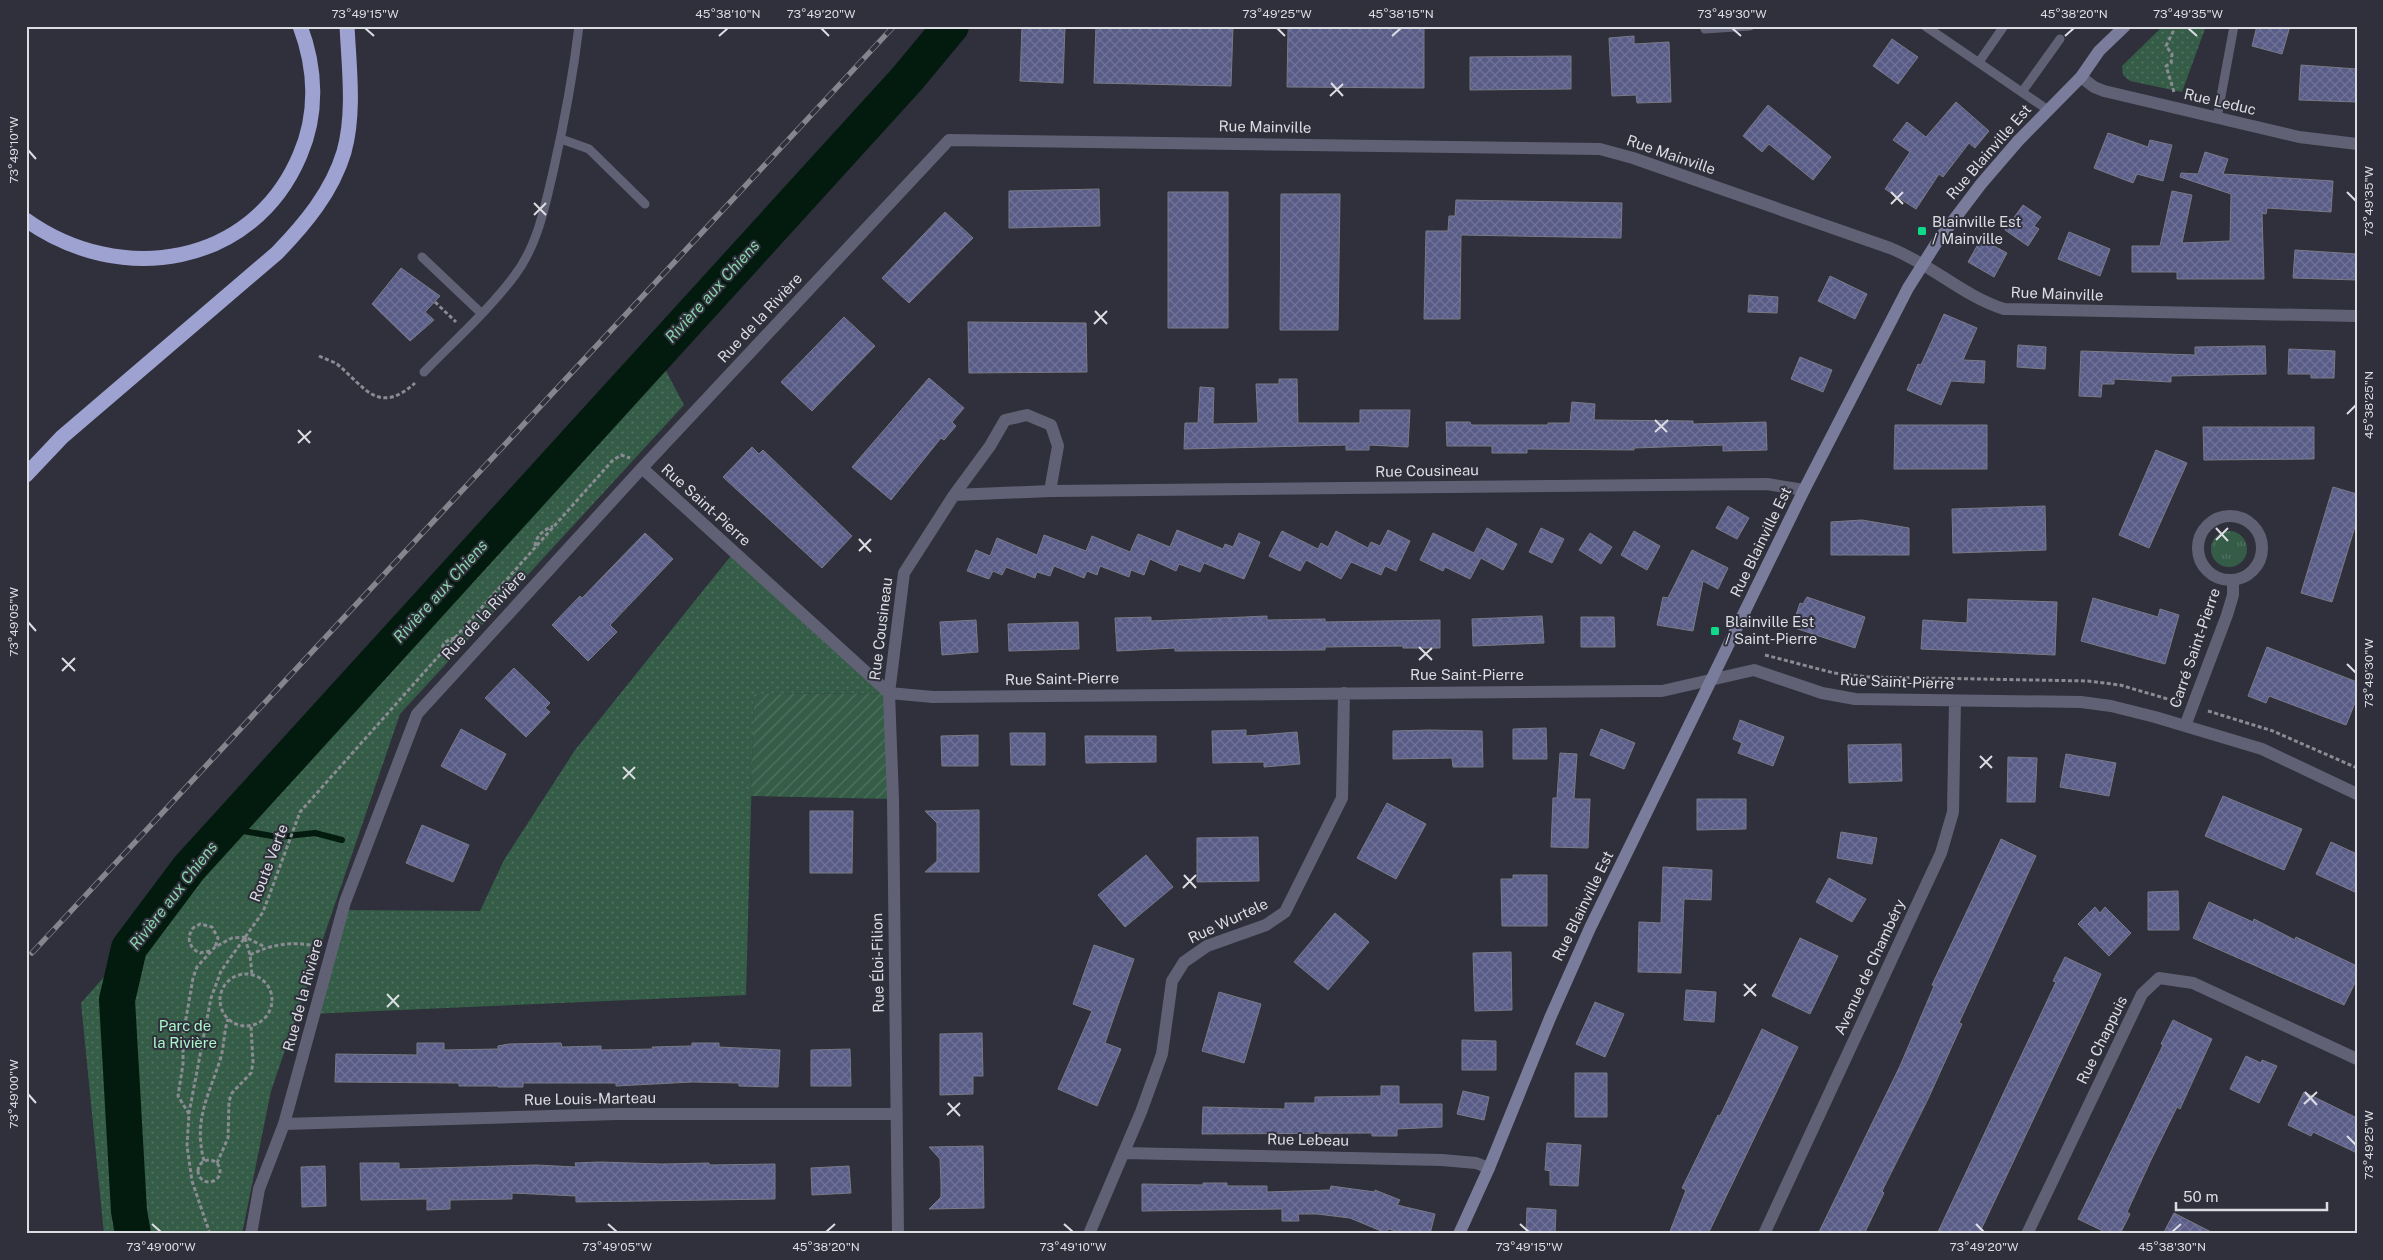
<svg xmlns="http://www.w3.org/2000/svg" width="2383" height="1260" font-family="'Public Sans',sans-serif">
<defs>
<pattern id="grass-tufts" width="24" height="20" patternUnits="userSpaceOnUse" patternTransform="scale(1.25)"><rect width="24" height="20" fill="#345c46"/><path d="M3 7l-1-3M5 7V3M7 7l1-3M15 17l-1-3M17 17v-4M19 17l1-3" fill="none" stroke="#517361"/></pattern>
<pattern id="park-dots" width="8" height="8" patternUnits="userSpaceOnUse" patternTransform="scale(1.25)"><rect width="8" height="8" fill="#345c46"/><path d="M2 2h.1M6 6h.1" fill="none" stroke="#517361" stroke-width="1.8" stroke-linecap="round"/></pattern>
<pattern id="garden-furrows" width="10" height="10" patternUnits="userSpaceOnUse" patternTransform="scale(1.25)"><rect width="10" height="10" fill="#345c46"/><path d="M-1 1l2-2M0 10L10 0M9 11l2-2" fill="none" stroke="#517361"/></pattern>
<pattern id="building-cross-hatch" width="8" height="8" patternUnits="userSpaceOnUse" patternTransform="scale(1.25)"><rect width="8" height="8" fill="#595c86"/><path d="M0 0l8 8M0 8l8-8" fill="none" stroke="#707397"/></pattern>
</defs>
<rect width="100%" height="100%" fill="#2f303b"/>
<path fill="url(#grass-tufts)" d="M2211 549a18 18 0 1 1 36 0a18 18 0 1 1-36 0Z"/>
<path fill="url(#park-dots)" d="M2163 26H2206L2182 92 2130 81 2123 75 2122 66Z
M656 352 684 405 400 714 271 1091 242 1234H104L81 1003Z
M734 552 889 693 754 694 746 995 309 1014 337 910 480 911 504 860 575 750Z"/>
<path fill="url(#garden-furrows)" d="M889 693 893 799 751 796 754 694Z"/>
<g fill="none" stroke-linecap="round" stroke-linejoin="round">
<path stroke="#031b0e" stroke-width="6" d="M226 828 278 837 315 833 342 840"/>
<path stroke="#031b0e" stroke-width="36" d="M133 1234 129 1211 117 1000 129 948 189 868 907 79 951 26"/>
</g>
<path fill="url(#building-cross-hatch)" stroke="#797a86" d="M1022 26H1065L1063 83 1020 81Z
M1096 26H1233L1231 86 1094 83Z
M2257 26H2290L2282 54 2252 46Z
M1288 27 1424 28V88L1287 87Z
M1634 36V44L1669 42 1671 102 1637 103 1636 95 1612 96 1609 38Z
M1892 39 1918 57 1898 84 1873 66Z
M1571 56V89L1470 90V57Z
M2301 65 2357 69V102L2299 100Z
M1956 102 1989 131 1975 148 1969 143 1943 177 1939 174 1916 209 1885 189 1910 152 1893 140 1907 122 1926 137Z
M1768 105 1831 157 1813 180 1769 144 1762 152 1743 136Z
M2108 133 2148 147 2150 140 2172 145 2163 181 2137 174 2133 183 2094 168Z
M2205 152 2228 159 2223 174 2333 181 2331 212 2267 208 2266 214 2262 213 2264 279H2177V272H2132V246H2160L2172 191 2192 195 2182 243 2230 241 2231 194 2180 177 2181 173 2198 174Z
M1099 189 1100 226 1009 228V191Z
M1168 192H1228V328H1168Z
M1281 194H1340L1338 330H1280Z
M1456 200 1622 203 1621 238 1461 235 1460 319H1424L1426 231H1448L1449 216H1455Z
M2023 205 2041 217 2034 226 2039 229 2028 246 2005 230Z
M945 212 973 238 909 303 882 278Z
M2069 232 2110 249 2100 276 2058 259Z
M1981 239 2007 253 1994 277 1968 262Z
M2295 250 2357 254V280L2293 278Z
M401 268 440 296 425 312 434 320 410 341 372 304Z
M1830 276 1867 294 1855 319 1818 301Z
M1749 295 1778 297 1777 313 1748 312Z
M1944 314 1977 328 1963 360 1985 361 1984 383 1951 381 1941 405 1907 390 1918 364 1921 365Z
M844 317 875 346 812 411 781 382Z
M968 322 1086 323 1087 372 969 373Z
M2018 345 2046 347 2045 369 2017 367Z
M2250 346H2265L2266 374 2171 376V382L2114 379V384H2102L2101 397 2079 396 2081 351 2195 355V347Z
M2289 349 2335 351 2334 378H2311V374H2288Z
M1800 357 1832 370 1823 392 1791 379Z
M929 378 964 408 952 422 956 426 944 440 941 438 891 500 852 467Z
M1279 379H1297L1298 423H1360V410H1410L1408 447 1369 445V450H1346V445L1184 449 1185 423H1198L1200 387 1214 388 1213 424 1258 423 1256 384H1279Z
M1572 402 1595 404 1594 420 1693 421V424L1766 422 1767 450 1723 451V445L1634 448V450L1527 449V453H1492V446H1447L1446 422H1470L1471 425H1548V423H1570Z
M1895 425H1987V469H1894Z
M2203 427H2314V459L2204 460Z
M752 447 759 454 763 450 852 536 822 568 723 477Z
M2156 450 2187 463 2149 548 2119 535Z
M2333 487 2357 494V520L2332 602 2301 593Z
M1728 506 1749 518 1737 539 1716 528Z
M2045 506 2046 550 1953 553 1952 509Z
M1862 520 1909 528V555H1831V522Z
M1487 528 1517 544 1503 570 1481 558 1470 579 1445 567 1443 571 1420 560 1433 533 1474 553Z
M1541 528 1564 539 1552 563 1529 552Z
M1177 530 1223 549 1225 544 1233 547 1239 533 1260 542 1244 579 1204 563 1200 572 1179 564 1176 571 1150 559 1144 575 1131 570 1129 577 1100 566 1097 575 1087 571 1084 578 1054 566 1050 576 1037 572 1035 578 1006 567 1002 575 993 571 989 579 967 571 976 550 990 556 997 538 1037 555 1044 535 1086 551 1092 536 1130 552 1138 534 1170 547Z
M1388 530 1410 541 1396 571 1385 566 1381 575 1351 562 1341 579 1306 560 1300 571 1269 556 1282 531 1318 549 1321 543 1328 547 1336 531 1368 548 1371 542 1380 546Z
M1634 531 1660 546 1647 570 1621 555Z
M645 533 673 559 610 625 617 632 588 661 552 625 580 596 582 598Z
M1590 533 1612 547 1601 564 1579 550Z
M1692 550 1728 568 1718 589 1703 581 1693 631 1657 625 1663 597 1668 598Z
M1807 597 1865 617 1855 648 1792 627 1800 603 1803 604Z
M2093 598 2158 617 2160 609 2179 615 2165 664 2081 641Z
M1968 599 2057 602 2055 655 1921 649 1923 620 1967 623Z
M1267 616V620L1325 619V622L1440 620V648H1403V646L1325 647V650L1175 651V648L1117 651 1115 618 1151 617V621Z
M1542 616 1544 643 1473 646 1472 619Z
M1581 617H1614L1615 647H1581Z
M976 620 978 652 942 655 940 622Z
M1078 622 1079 649 1009 651 1008 624Z
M2267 647 2357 682V698L2346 725 2269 696 2266 703 2248 696Z
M514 668 550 703 545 708 550 712 526 737 485 698Z
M1740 720 1784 737 1773 766 1738 753 1742 743 1733 739Z
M1546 728 1547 759H1513V729Z
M461 729 506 754 486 790 441 766Z
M1601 729 1635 743 1624 769 1590 755Z
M1246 730V736L1297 732 1300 764 1264 767V762L1213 763 1212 731Z
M1429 730 1482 731 1483 767H1453L1452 758 1393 759V731Z
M1010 733H1045V765H1011Z
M978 735V766H942L941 736Z
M1085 736H1156V762L1086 763Z
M1901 744 1902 781 1849 783 1848 745Z
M1560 753 1577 754 1574 799H1590L1588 848 1551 847 1553 798H1557Z
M2066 754 2116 763 2109 796 2060 787Z
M2008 757 2037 758 2035 802H2007Z
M2223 796 2302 829 2284 870 2205 836Z
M1697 799H1746V829L1697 830Z
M1387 803 1426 824 1396 879 1357 858Z
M979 810V872H925L937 861V823L925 811Z
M810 811H853L852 873H810Z
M422 825 469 845 453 882 406 863Z
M1841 832 1877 838 1872 864 1837 858Z
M1258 837 1259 881 1197 882V838Z
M2001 839 2036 856 1959 1023 1962 1024 1928 1099 1882 1191 1884 1193 1864 1234H1818L1900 1066 1934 986 1932 985Z
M2331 842 2357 854V893L2316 874Z
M1146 855 1173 887 1125 927 1098 895Z
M1663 867 1712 870 1711 900 1684 899 1681 973 1638 972 1639 922 1661 923Z
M1513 875H1547V926H1502L1501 879H1513Z
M1829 878 1866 899 1852 922 1816 902Z
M2178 891 2179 930H2148V892Z
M2209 902 2253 922 2254 919 2295 940 2296 937 2357 966V979L2344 1005 2193 938Z
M2095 907 2100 913 2105 907 2131 933 2109 956 2078 924Z
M1335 913 1369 942 1328 990 1294 962Z
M1800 938 1838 956 1810 1014 1772 996Z
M1094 945 1134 959 1105 1043 1121 1049 1097 1106 1058 1089 1092 1011 1073 1004Z
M1511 952 1512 1010 1475 1011 1473 953Z
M2065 957 2101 974 2083 1014 1979 1234H1937L2056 982 2053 981Z
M1686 990 1716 992 1714 1022 1684 1020Z
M1219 992 1261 1004 1244 1063 1202 1051Z
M1595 1002 1624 1014 1605 1057 1576 1044Z
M2173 1020 2212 1039 2180 1109 2177 1107 2151 1160 2127 1212 2130 1214 2120 1234H2109L2078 1219 2163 1045 2161 1044Z
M1762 1029 1798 1047 1708 1234H1669L1686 1190 1682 1188 1718 1115 1720 1116Z
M982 1033 983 1076H973V1094L940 1095V1034Z
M1462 1040 1496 1041V1070H1462Z
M417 1043H444V1050L498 1049V1046L509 1044 561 1043 562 1047 601 1046V1050L653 1049 652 1047 692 1046V1043H719V1047L780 1050 778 1087 739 1086V1083L692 1082 616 1086V1083H523V1087H498V1086H459V1083L335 1082 336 1054 417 1055Z
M850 1049 851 1086H811V1050Z
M2246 1056 2261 1063 2262 1060 2277 1066 2259 1103 2230 1089Z
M1575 1073H1607V1117H1575Z
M1381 1086H1399V1104H1442V1127L1397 1129V1136H1372V1133L1202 1134 1203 1107 1285 1109V1103H1315V1097L1381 1096Z
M1463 1091 1489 1097 1484 1120 1457 1114Z
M2304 1092 2357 1118V1153L2313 1132 2311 1136 2288 1125Z
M1547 1143 1581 1145 1578 1186 1550 1185V1171L1545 1170Z
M983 1146 984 1208 929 1209 941 1197V1183L940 1159 929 1147Z
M600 1162 662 1164 709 1163V1165L775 1164V1199L576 1202V1196L512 1193V1199L450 1200V1209L427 1210V1199L361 1200 360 1163H399V1169L536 1165 576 1167 575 1163Z
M325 1166 326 1206 302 1207 301 1167Z
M849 1166 851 1193 812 1195 811 1168Z
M1203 1183H1227V1186H1267V1192L1330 1190 1331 1186 1375 1192V1190L1400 1200 1397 1205 1435 1214 1430 1234H1408L1388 1229 1386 1233 1350 1218 1317 1214H1298L1299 1221H1282V1209L1142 1211V1184L1203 1185Z
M1527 1208 1556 1210 1555 1234H1526Z
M2174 1213 2215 1234H2163Z"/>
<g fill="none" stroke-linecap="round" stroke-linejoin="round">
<path stroke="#8a8b93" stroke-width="3" stroke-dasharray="4 2.5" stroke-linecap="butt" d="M2174 92 2166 66 2171 63 2172 54 2166 46 2176 26
M435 302 456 322
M319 356C325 359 332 361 337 364 365 387 378 416 415 383
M535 546C536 535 544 530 553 526
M441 654C442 644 445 640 455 638
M1765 655 1834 673 1869 677 2088 681 2120 685 2178 702
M2208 711 2273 731 2357 768
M245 938 250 955 252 975
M210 951 200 953C189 948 186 938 193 928L200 924 212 927 218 938 215 947
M250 955C272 944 292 941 316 946
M220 1000a26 26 0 1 1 52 0a26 26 0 1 1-52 0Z
M189 1114 178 1096 183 1064V1036L193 978 197 967 215 947 232 938 245 937 265 947
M198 1171a11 11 0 1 1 22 0a11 11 0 1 1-22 0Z
M204 1161C193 1119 209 1096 221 1057 224 1045 224 1032 228 1019
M217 1163 228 1138 229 1101 232 1093 251 1073 253 1063 251 1026
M210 1234 192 1181 187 1146 189 1113 211 998 221 971 263 912 300 812 612 461 621 455 630 458"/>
<path stroke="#606174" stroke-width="9" d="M1704 26 1705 29 1750 26
M1925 26 2048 110
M1979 62 2004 26
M2022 92 2060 39
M2217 118 2234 26
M561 139 589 149 645 204
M422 257 481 313
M424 372C454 341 489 310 515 275 537 246 545 207 553 172 564 124 573 76 579 26"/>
<path stroke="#606174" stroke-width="12" d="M2081 77 2094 87 2104 91 2299 137 2357 144
M642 468 889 693 933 697 1648 691H1662L1754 670 1822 693 1855 699 2081 702 2111 706 2155 717 2262 749 2357 794
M954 495 990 446 1005 420 1027 415 1051 425 1058 446 1050 491
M2198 548a32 32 0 1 1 64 0a32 32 0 1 1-64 0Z
M2185 726 2227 615 2233 595V582
M284 1124 617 1114H896
M1124 1153 1442 1160 1476 1163 1489 1168
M251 1234 259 1189 284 1124 345 902 417 714 642 468 949 140 1600 149 1633 158 1890 248C1931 264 1963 296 2004 309L2357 316
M898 1234 893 799 889 693 904 573 954 495 1050 491 1767 484 1804 490
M1089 1234 1141 1112 1162 1054 1172 981 1184 962 1207 946 1266 925 1285 912 1342 798 1344 693
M1764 1234 1941 853 1953 812 1955 701
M2027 1234 2142 994 2159 978 2193 983 2357 1059"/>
<path stroke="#797c9a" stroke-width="12" d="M1459 1234 1489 1168 1550 1018 1590 928 1804 490 1908 288 1937 242 1981 184 2018 141 2081 77 2099 51 2125 26"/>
<path stroke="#9ea2d0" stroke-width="15" d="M26 220C120 287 253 267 300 155 318 114 316 68 300 26
M26 475 62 437 277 253C305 224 332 192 344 152 355 113 349 67 347 26"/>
<defs>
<path id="rail" d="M32 953 894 26"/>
</defs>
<use href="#rail" stroke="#84858d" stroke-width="5.5"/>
<use href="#rail" stroke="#2f303b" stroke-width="4" stroke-dasharray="11" stroke-linecap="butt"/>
</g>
<path fill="none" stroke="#dcdde3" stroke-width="2" d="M365 28 374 36M821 28 829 36M1277 28 1285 36M1732 28 1741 36M2188 28 2197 36M719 36 728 28M1392 36 1401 28M2065 36 2074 28M1331 83 1343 96M1330 96 1343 84M28 150 36 159M1891 192 1903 204M2347 192 2356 201M534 203 546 215M1891 204 1903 192M534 215 546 203M1095 311 1107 324M1094 324 1107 311M2347 414 2356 405M1655 420 1667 432M298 430 310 443M1655 432 1668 420M298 443 311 431M2216 528 2228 541M859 539 871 552M2216 540 2228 528M859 551 871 539M28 622 36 631M1419 647 1432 660M62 658 75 671M1419 660 1432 648M2347 664 2356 673M62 671 75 658M1980 756 1992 768M623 767 635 779M1980 768 1992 756M623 779 635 767M1184 875 1196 888M1183 888 1196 875M1744 984 1756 996M387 994 399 1007M1744 996 1756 984M387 1007 399 995M2305 1092 2317 1105M28 1094 36 1103M948 1103 960 1116M2304 1104 2317 1092M947 1115 960 1103M2347 1136 2356 1145M152 1224 161 1232M608 1224 617 1232M1064 1224 1073 1232M1520 1224 1529 1232M1976 1224 1984 1232M826 1232 835 1224M2172 1232 2181 1224"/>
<g fill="#0fd98a" stroke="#2f303b" stroke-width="2">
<rect x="1917" y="226" width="10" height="10" rx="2.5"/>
<rect x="1710" y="626" width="10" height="10" rx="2.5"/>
</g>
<g text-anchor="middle" stroke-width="4" stroke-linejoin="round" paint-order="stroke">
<g font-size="15" fill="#dcdde3" stroke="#2f303b">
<text transform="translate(2220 102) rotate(13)" y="5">Rue Leduc</text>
<text transform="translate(1265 127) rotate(1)" y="5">Rue Mainville</text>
<text transform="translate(1989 152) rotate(-49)" y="5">Rue Blainville Est</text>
<text transform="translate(1671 155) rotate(19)" y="5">Rue Mainville</text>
<text transform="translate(2057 294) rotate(2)" y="5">Rue Mainville</text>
<text transform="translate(760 318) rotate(-47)" y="5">Rue de la Rivière</text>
<text transform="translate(1427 471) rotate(-1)" y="5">Rue Cousineau</text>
<text transform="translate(706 505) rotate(42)" y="5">Rue Saint-Pierre</text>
<text transform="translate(1761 542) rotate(-64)" y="5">Rue Blainville Est</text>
<text transform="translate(484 615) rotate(-47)" y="5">Rue de la Rivière</text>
<text transform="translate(881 629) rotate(-83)" y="5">Rue Cousineau</text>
<text transform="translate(2195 648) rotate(-71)" y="5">Carré Saint-Pierre</text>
<text x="1467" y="680">Rue Saint-Pierre</text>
<text transform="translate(1062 679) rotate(-1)" y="5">Rue Saint-Pierre</text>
<text transform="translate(1897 682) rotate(2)" y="5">Rue Saint-Pierre</text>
<text transform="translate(269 863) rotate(-69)" y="5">Route Verte</text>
<text transform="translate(1583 906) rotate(-64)" y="5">Rue Blainville Est</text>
<text transform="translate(1228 921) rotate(-25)" y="5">Rue Wurtele</text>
<text transform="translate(878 963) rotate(-91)" y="5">Rue Éloi-Filion</text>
<text transform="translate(1870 967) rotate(-65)" y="5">Avenue de Chambéry</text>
<text transform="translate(303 995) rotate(-75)" y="5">Rue de la Rivière</text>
<text transform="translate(2102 1040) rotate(-64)" y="5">Rue Chappuis</text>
<text transform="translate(590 1099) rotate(-1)" y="5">Rue Louis-Marteau</text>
<text transform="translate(1308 1140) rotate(1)" y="5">Rue Lebeau</text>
</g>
<g font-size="15" fill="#dcdde3" stroke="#2f303b" text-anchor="start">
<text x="1932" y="227">Blainville Est<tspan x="1932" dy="17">/ Mainville</tspan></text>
<text x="1725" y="627">Blainville Est<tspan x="1725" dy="17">/ Saint-Pierre</tspan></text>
</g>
<g font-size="15" fill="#abf7ca" stroke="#2f303b">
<text x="185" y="1031">Parc de<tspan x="185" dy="17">la Rivière</tspan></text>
</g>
<g font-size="16" font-style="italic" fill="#88d3a8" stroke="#2f303b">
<text transform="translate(712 291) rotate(-48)" y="6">Rivière aux Chiens</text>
<text transform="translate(440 591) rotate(-48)" y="6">Rivière aux Chiens</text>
<text transform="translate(173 895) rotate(-52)" y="6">Rivière aux Chiens</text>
</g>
</g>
<rect width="2383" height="1260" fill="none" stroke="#2f303b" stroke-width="55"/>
<path d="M2176 1202v8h151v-8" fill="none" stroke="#dcdde3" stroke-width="2.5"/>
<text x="2183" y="1202" font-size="15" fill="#dcdde3" stroke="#2f303b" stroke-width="4" paint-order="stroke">50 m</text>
<rect x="28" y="28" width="2328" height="1204" fill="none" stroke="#dcdde3" stroke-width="2"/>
<g font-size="12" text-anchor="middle" fill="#dcdde3">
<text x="365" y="18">73°49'15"W</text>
<text x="728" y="18">45°38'10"N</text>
<text x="821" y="18">73°49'20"W</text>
<text x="1277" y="18">73°49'25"W</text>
<text x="1401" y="18">45°38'15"N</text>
<text x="1732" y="18">73°49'30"W</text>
<text x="2074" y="18">45°38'20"N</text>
<text x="2188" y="18">73°49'35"W</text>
<text transform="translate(14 150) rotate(-90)" y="4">73°49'10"W</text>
<text transform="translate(2369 201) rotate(-90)" y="4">73°49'35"W</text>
<text transform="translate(2369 405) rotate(-90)" y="4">45°38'25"N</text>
<text transform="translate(14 622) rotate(-90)" y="4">73°49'05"W</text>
<text transform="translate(2369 673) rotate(-90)" y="4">73°49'30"W</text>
<text transform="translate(14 1094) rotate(-90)" y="4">73°49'00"W</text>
<text transform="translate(2369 1145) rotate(-90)" y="4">73°49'25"W</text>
<text x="161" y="1251">73°49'00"W</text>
<text x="617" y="1251">73°49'05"W</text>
<text x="826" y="1251">45°38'20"N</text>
<text x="1073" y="1251">73°49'10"W</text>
<text x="1529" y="1251">73°49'15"W</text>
<text x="1984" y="1251">73°49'20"W</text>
<text x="2172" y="1251">45°38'30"N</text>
</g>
</svg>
